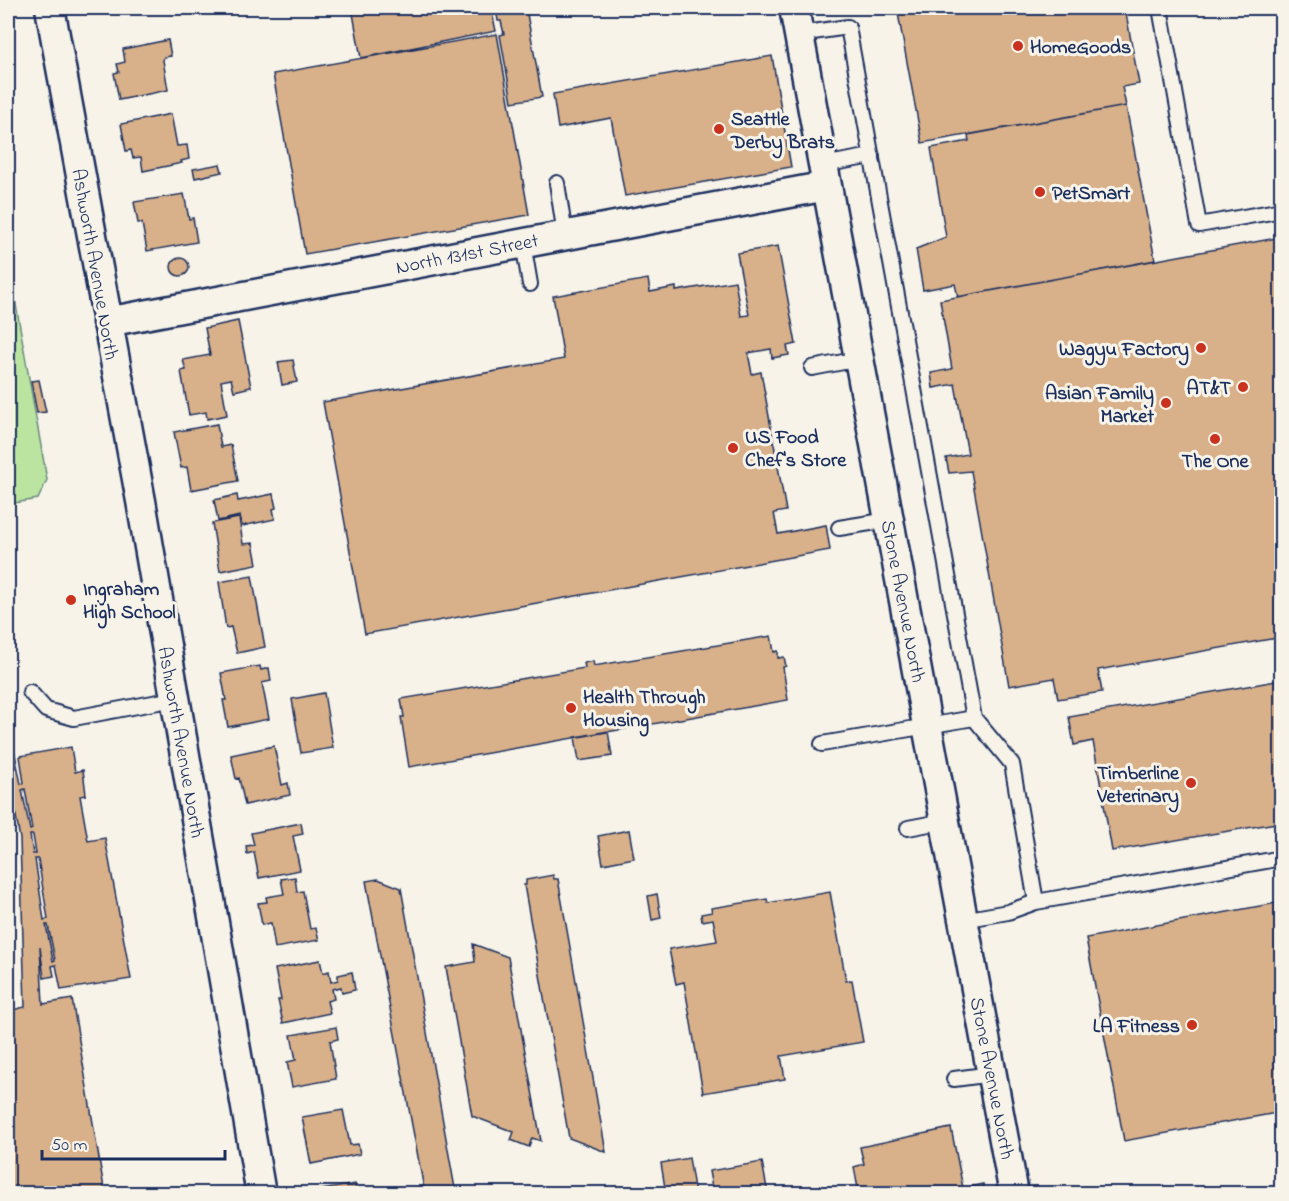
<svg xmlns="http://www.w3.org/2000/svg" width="1289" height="1201" font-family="'Indie Flower',sans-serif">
<rect width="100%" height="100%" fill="#f7f3e8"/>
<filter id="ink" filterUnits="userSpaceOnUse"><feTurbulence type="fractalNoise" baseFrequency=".0167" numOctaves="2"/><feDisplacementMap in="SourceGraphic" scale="12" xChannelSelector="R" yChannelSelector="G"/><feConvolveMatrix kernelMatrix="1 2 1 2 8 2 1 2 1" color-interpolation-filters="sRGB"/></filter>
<g filter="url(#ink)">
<path fill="#bae4a0" stroke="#6a8a7f" stroke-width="1.5" d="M8 273 15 299 47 480 38 499 8 504Z"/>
<path fill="#d8b089" stroke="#1b2f5e" stroke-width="1.5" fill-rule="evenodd" d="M352 8H491L496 31 361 58Z
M496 8H535L536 12 527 14 542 97 512 102 500 35 504 34 501 21H498Z
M897 8H1125L1139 84 1122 87 1126 106 922 143Z
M497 34 529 215 305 254 273 74Z
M168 40 171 56 164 57 163 60 168 90 119 100 114 73 119 72 117 64 125 62 123 49Z
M772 56 791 167 625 196 611 118 558 128 553 94Z
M1126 106 1155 260 958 297 955 284 923 290 916 249 946 237 931 148 969 141 968 135Z
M171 114 177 146 187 145 189 159 181 161 182 163 143 171 141 157 133 158 131 150 126 151 121 124Z
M220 164 222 172 195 178 193 169Z
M184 194 189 219 193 218 197 242 147 251 142 223H138L134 202Z
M1282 237V637L1098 670 1102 692 1058 699 1054 678 1009 686 971 471 949 473 946 458 968 454 955 384 933 388 931 373 952 369 940 300Z
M778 246 796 344 787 346 789 355 772 358 771 349 748 353 752 374 761 372 786 511 774 513 778 534 826 525 830 550 365 634 323 402 564 359 553 296 648 279 650 292 676 287V291L735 281 741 316 749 315 737 253Z
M171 267a9 9 0 1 1 18 0a9 9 0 1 1-18 0Z
M238 321 251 387 234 391 231 379 221 381 227 415 207 419 206 412 189 415 181 371 186 370 183 360 210 355 205 328Z
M293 360 297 382 282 385 278 362Z
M39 380 46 412 37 413 31 381Z
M217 424 221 447 231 445 238 481 191 490 187 467 181 468 174 432Z
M273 494 276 508 273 509 275 519 242 526 240 516 218 521 214 500 237 495 238 501Z
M239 518 243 544 253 543 257 564 220 571 212 523Z
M252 576 265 647 237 653 231 627 226 628 219 582Z
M771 636 774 652 778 651V658L784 657 786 666 783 667 788 700 409 767 401 717H404L401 699 585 668 584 663 593 661 594 666Z
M260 666 261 670 269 668 271 681 262 683 269 719 228 727 223 700H226L221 673Z
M1282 680V822L1112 851 1093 741 1074 745 1069 717Z
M324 693 333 748 301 753 292 699Z
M608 731 612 756 579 761 575 737Z
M12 740 21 784 24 783 20 756 71 747 75 772 83 770 86 795 80 796 88 841 105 838 131 979 61 990 56 965 52 966 54 976 44 978 40 947 43 1004 72 999 105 1194H8V1011L25 1007 20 839 8 770V741ZM25 789 32 829 30 830 22 790ZM30 835H33L36 854H33ZM35 859H38L48 919 44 920ZM46 925H48L55 960 53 961Z
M274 746 282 785 288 783 290 795 245 805 239 778 236 779 231 755Z
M301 823 303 834 293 836 300 870 259 878 254 852 247 854 246 846 254 845 251 833Z
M629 830 634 858 603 864 598 836Z
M553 875 554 879H558L606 1152 569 1138 524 885H526V880Z
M295 877 297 892 303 891 310 929 316 928 319 940 275 948 271 923 262 925 258 903 267 902 266 897 284 894 281 879Z
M378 879 401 888 456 1194H425L366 881Z
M830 892 846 981 852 980 863 1042 781 1056 785 1079 703 1093 684 982 676 984 669 949 717 941 713 919 702 921 701 914 712 912 711 908 767 899 768 903Z
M657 894 661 918 652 920 648 896Z
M1282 902V1112L1124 1141 1086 938Z
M473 944 508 957 541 1141 532 1138 529 1147 511 1140 514 1132 472 1116 446 967 475 962Z
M320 960 323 973 329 971 331 982 338 980V975L352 972 355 990 342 993 341 987 332 989 334 999 327 1001 330 1013 283 1023 278 1000H281L275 969Z
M336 1027 338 1039 330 1041 336 1079 292 1087 287 1062 296 1060 291 1035Z
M343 1110 350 1145 358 1144 360 1154 311 1164 302 1117Z
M951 1128 963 1188 941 1192V1194H870V1192L859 1194 854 1167 864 1164 860 1147Z
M689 1158 695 1194H666L661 1163Z
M762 1162 768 1194H713L709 1171Z
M355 1184 357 1194H311L310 1192Z
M983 1184 985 1194H961L960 1189Z"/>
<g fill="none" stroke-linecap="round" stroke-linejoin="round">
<defs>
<path id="lane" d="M1160 8 1199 225 1282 210
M799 34 848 27 974 718 1012 764 1036 902
M823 165 872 156
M557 183 565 235
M523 243 530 284
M812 368 859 359
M839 528 889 520
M30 692 46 710 74 718 174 699
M822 744 974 718
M908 828 945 821
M963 920 1008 912 1036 902 1282 858
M954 1079 992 1074"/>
<path id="street" d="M50 8 141 501 261 1194
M794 8 1014 1194
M107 322 827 186"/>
</defs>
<use href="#lane" stroke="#1b2f5e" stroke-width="18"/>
<use href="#street" stroke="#1b2f5e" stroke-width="33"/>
<use href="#lane" stroke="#f7f3e8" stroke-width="14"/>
<use href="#street" stroke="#f7f3e8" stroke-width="28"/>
</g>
</g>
<g fill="#c8321e" stroke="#f7f3e8" stroke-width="2">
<circle cx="1018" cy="46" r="6"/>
<circle cx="719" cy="129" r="6"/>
<circle cx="1040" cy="192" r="6"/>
<circle cx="1201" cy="348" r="6"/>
<circle cx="1243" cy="387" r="6"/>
<circle cx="1166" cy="403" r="6"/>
<circle cx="1215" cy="439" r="6"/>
<circle cx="733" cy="448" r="6"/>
<circle cx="71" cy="600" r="6"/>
<circle cx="571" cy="708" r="6"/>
<circle cx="1191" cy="783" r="6"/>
<circle cx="1192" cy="1025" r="6"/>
</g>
<g text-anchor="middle" stroke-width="6" stroke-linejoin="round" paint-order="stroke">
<g font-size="20" font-weight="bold" fill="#1b2f5e" stroke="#f7f3e8" text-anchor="start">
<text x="1030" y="53">HomeGoods</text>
<text x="731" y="125">Seattle<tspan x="731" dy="23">Derby Brats</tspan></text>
<text x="1052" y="199">PetSmart</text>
<text x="1189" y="355" text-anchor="end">Wagyu Factory</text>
<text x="1231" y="394" text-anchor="end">AT&amp;T</text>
<text x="1154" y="399" text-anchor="end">Asian Family<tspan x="1154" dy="23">Market</tspan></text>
<text x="745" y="443">US Food<tspan x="745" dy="23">Chef's Store</tspan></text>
<text x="1215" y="467" text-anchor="middle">The One</text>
<text x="83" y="595">Ingraham<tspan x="83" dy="23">High School</tspan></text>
<text x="583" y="703">Health Through<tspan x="583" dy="23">Housing</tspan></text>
<text x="1179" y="779" text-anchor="end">Timberline<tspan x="1179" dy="23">Veterinary</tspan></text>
<text x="1180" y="1032" text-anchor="end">LA Fitness</text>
</g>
<g font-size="20" fill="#1b2f5e" stroke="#f7f3e8">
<text transform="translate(467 253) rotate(-11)" y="7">North 131st Street</text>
<text transform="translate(96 264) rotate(80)" y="7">Ashworth Avenue North</text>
<text transform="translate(904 601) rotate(79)" y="7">Stone Avenue North</text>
<text transform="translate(182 742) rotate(80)" y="7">Ashworth Avenue North</text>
<text transform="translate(993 1078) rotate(79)" y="7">Stone Avenue North</text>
</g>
</g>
<rect width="1289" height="1201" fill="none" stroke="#f7f3e8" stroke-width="30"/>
<rect x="15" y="15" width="1259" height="1171" fill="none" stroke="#1b2f5e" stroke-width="2" filter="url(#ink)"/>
<path d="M42 1150v9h183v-9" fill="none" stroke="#1b2f5e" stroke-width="3"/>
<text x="51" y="1150" font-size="18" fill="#1b2f5e" stroke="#f7f3e8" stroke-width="4.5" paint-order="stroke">50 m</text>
</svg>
